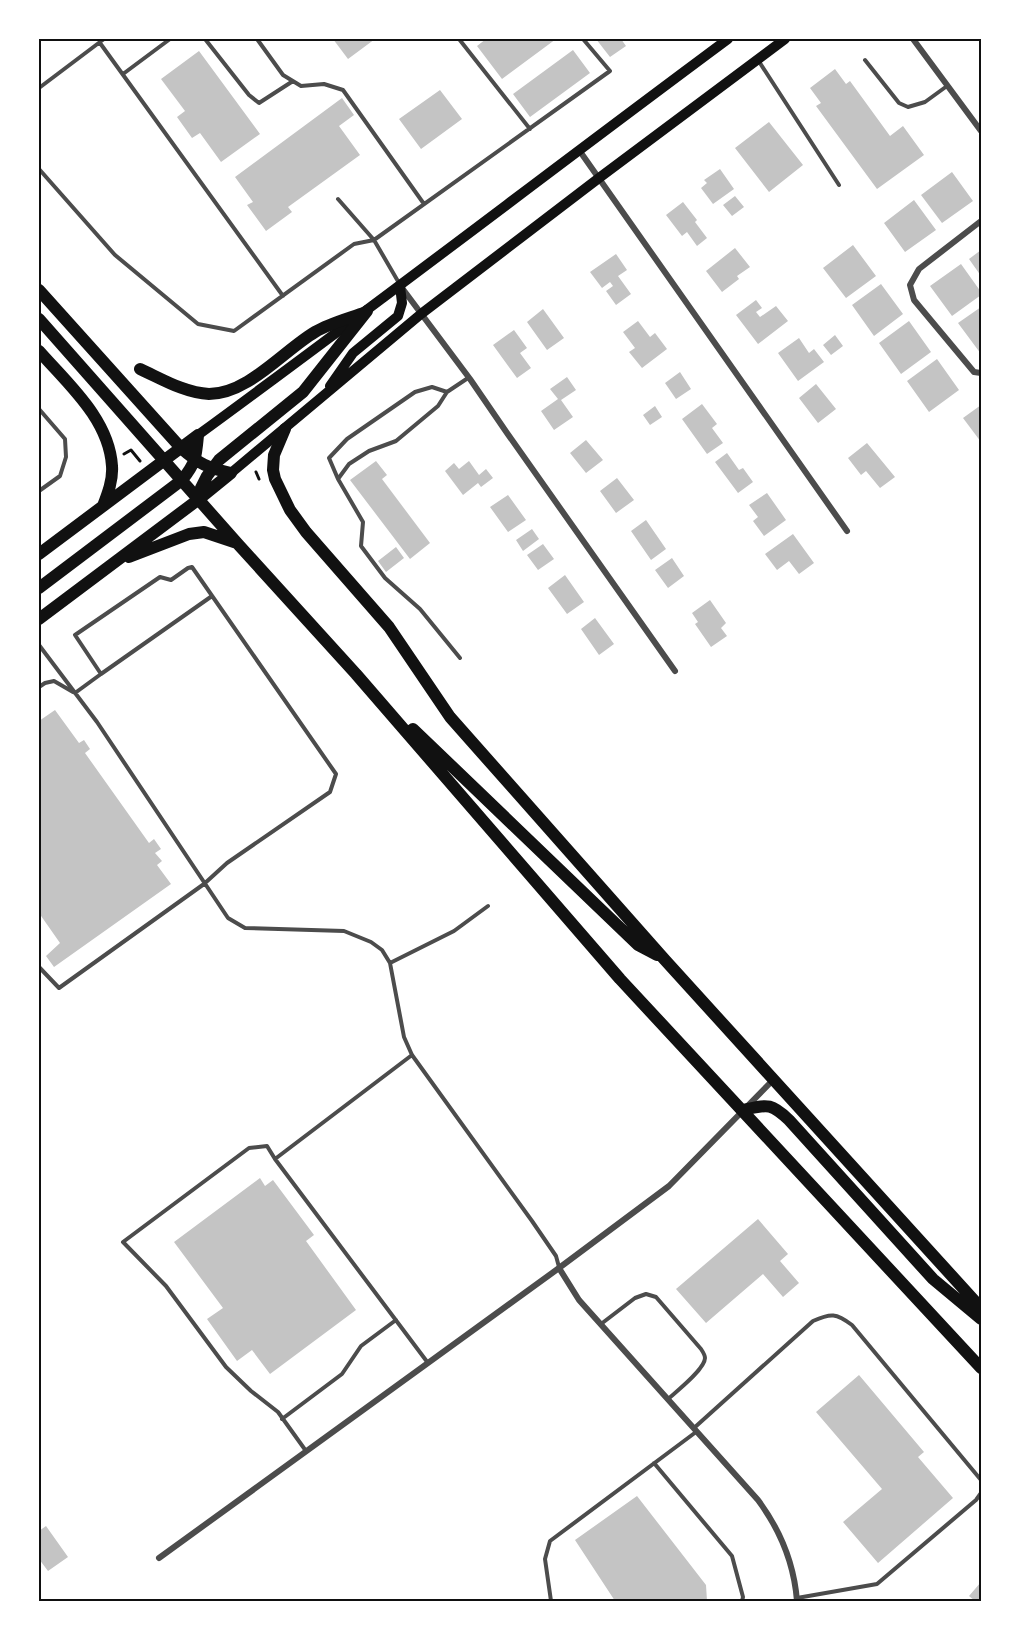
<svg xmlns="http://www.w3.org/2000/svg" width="1020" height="1640" font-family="'Alegreya Sans',sans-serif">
<rect width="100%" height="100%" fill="#fff"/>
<path fill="#c4c4c4" d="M333 39H375L348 59Z
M486 39H556L502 79 477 46Z
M596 39H621L626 46 610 57Z
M573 50 590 73 530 117 513 94Z
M199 51 260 134 221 162 200 133 192 138 177 117 185 111 161 79Z
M835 69 846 84 850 81 890 136 903 126 924 155 877 189 816 106 821 103 810 88Z
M440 90 462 119 421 149 399 119Z
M342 98 354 115 339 126 360 155 288 207 292 212 266 231 247 205 253 202 235 177Z
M769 122 803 165 769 192 735 148Z
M720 169 734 189 713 204 701 188 707 183 704 180Z
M952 172 973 201 942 223 921 195Z
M735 196 744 207 732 216 723 205Z
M914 200 936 230 905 252 884 223Z
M683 202 697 220 695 222 707 238 697 246 687 232 682 236 666 215Z
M853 245 876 276 846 298 823 268Z
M735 248 750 267 737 276 739 279 722 292 706 271Z
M981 250V276L969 259Z
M616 254 627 270 618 276 631 294 616 305 606 291 613 286 610 282 602 288 590 272Z
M961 264 981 292V295L952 316 930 286Z
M881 284 903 314 874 336 852 305Z
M756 300 762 308 756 312 760 317 776 306 788 321 758 344 736 315Z
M981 307V354L958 323Z
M543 309 564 338 547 350 527 322Z
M638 321 650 337 655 333 667 349 642 368 629 352 635 348 623 332Z
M909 321 931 352 901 374 879 343Z
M514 330 527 348 520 353 531 368 517 378 493 345Z
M835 335 843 346 831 355 823 345Z
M799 338 809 353 814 349 824 362 798 381 778 353Z
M937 359 959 390 929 412 907 381Z
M680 372 691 389 676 399 665 383Z
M567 377 576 390 561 400 573 417 554 430 541 411 558 399 550 389Z
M816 384 836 409 818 423 799 398Z
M702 404 717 424 712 428 723 443 707 454 682 419Z
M981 405V442L963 418Z
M655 406 662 417 650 425 643 415Z
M586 440 603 460 586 473 570 453Z
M867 443 895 477 880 488 866 471 861 475 848 458Z
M727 453 739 470 743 468 753 482 738 493 715 462Z
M376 461 387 475 382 479 430 543 410 559 350 480Z
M469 461 479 475 486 469 493 478 481 487 478 483 463 495 445 471 454 463 459 469Z
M617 478 634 500 616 513 600 491Z
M767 493 786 520 764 536 753 521 758 517 749 505Z
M508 495 526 520 508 532 490 507Z
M646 520 666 549 651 560 631 531Z
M532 529 539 539 523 551 516 540Z
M793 534 814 563 799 574 789 561 777 570 765 554Z
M543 544 554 559 538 570 527 555Z
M396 547 404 558 386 572 378 561Z
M672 558 684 576 668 588 655 570Z
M565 575 584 602 567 614 548 588Z
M710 600 726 623 721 628 727 636 711 647 695 624 698 622 692 613Z
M595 618 614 644 599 655 581 629Z
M55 710 79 743 84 740 90 749 85 753 149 843 154 839 161 849 155 853 162 861 157 865 171 884 54 967 46 956 60 943 39 913V721Z
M260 1178 265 1186 273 1180 314 1235 306 1241 356 1310 270 1374 252 1350 237 1361 207 1319 223 1308 174 1242Z
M758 1219 788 1254 780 1261 799 1283 783 1297 763 1274 706 1323 676 1289Z
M859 1375 924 1452 918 1457 953 1498 878 1563 843 1522 882 1489 816 1412Z
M637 1496 706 1585 707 1601H615L575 1540Z
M46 1526 68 1557 48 1571 39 1559V1531Z
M981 1582V1601H975L969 1596Z"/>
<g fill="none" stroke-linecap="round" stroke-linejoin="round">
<path stroke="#111" stroke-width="3" d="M124 454 131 450 140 461
M256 472 259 479"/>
<path stroke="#4c4c4c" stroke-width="4" d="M205 39 249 95 259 103 293 81
M257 39 283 75 301 86 324 84 343 90 424 204
M459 39 530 129
M100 43 283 296
M758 60 839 185
M865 60 899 103 908 107 925 102 947 86
M123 74 170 39
M39 88 104 39
M39 169 115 255 198 324 234 331 354 244 374 240 610 71 583 39
M338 199 374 240 399 283
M447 392 432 387 415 392 347 439 329 458 338 479 363 522 361 546 385 578 420 609 460 658
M39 409 65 439 66 457 60 476 39 491
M338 479 349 464 369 451 396 441 438 406 447 392 468 378
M39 645 97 722 228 918 245 928 344 931 371 942 382 950 390 963 404 1037 412 1055 532 1221 556 1256 559 1267
M101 674 212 596
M39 687 45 683 54 681 73 692
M390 963 454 931 488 906
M39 967 59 988 204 884 227 863 330 792 336 774 192 567 188 568 171 580 160 577 75 635 101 674 75 693
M412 1055 275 1159 428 1363
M275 1159 267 1146 249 1148 123 1242 166 1286 226 1367 251 1391 278 1412 306 1451
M601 1324 635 1298 646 1294 656 1297 701 1349C703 1352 705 1355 705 1358 705 1369 677 1391 668 1399
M282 1419 342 1374 361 1346 396 1320
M694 1428 813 1321C831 1313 836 1313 852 1325L981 1480
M654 1463 732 1556 743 1597 742 1601
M797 1598 877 1584 976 1500 981 1493
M551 1601 545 1559 550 1541 696 1432"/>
<path stroke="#4c4c4c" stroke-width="6" d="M913 39 981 131
M579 150 847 531
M981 221 919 269 910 285 914 300 974 372 981 373
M402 288 470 379 507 433 675 671
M559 1268 579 1300 758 1500C781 1531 794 1563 797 1601
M159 1558 559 1268 669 1186 773 1080"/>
<path stroke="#111" stroke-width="10" d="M330 386 353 353 398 316 402 303 400 286
M198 435C376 305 550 171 728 39
M231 473 421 314 599 178 785 39"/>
<path stroke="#111" stroke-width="12" d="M39 290 181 448C199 464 208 468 231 473
M39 319 237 543 356 674 620 979 981 1368
M39 351C68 384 109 419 112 466 113 480 108 493 103 506
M140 369C162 379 185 393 209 394 248 394 283 351 315 332 330 323 350 318 366 312
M285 429 274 455 273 470 275 479 290 510 306 532 389 627 450 717 665 960 981 1308
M199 499 201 488 207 476 219 460 303 392 367 311
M39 554 198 435
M129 557 189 534 204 532 237 543
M39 588 182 480C196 463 196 457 198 435
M39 619 199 499 231 473
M413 729 638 945 657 955
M743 1110C767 1105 770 1102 789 1120L933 1279 981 1319"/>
</g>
<rect width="1020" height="1640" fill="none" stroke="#ffffff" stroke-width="81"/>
<rect x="40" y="40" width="940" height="1560" fill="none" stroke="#111" stroke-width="2"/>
</svg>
